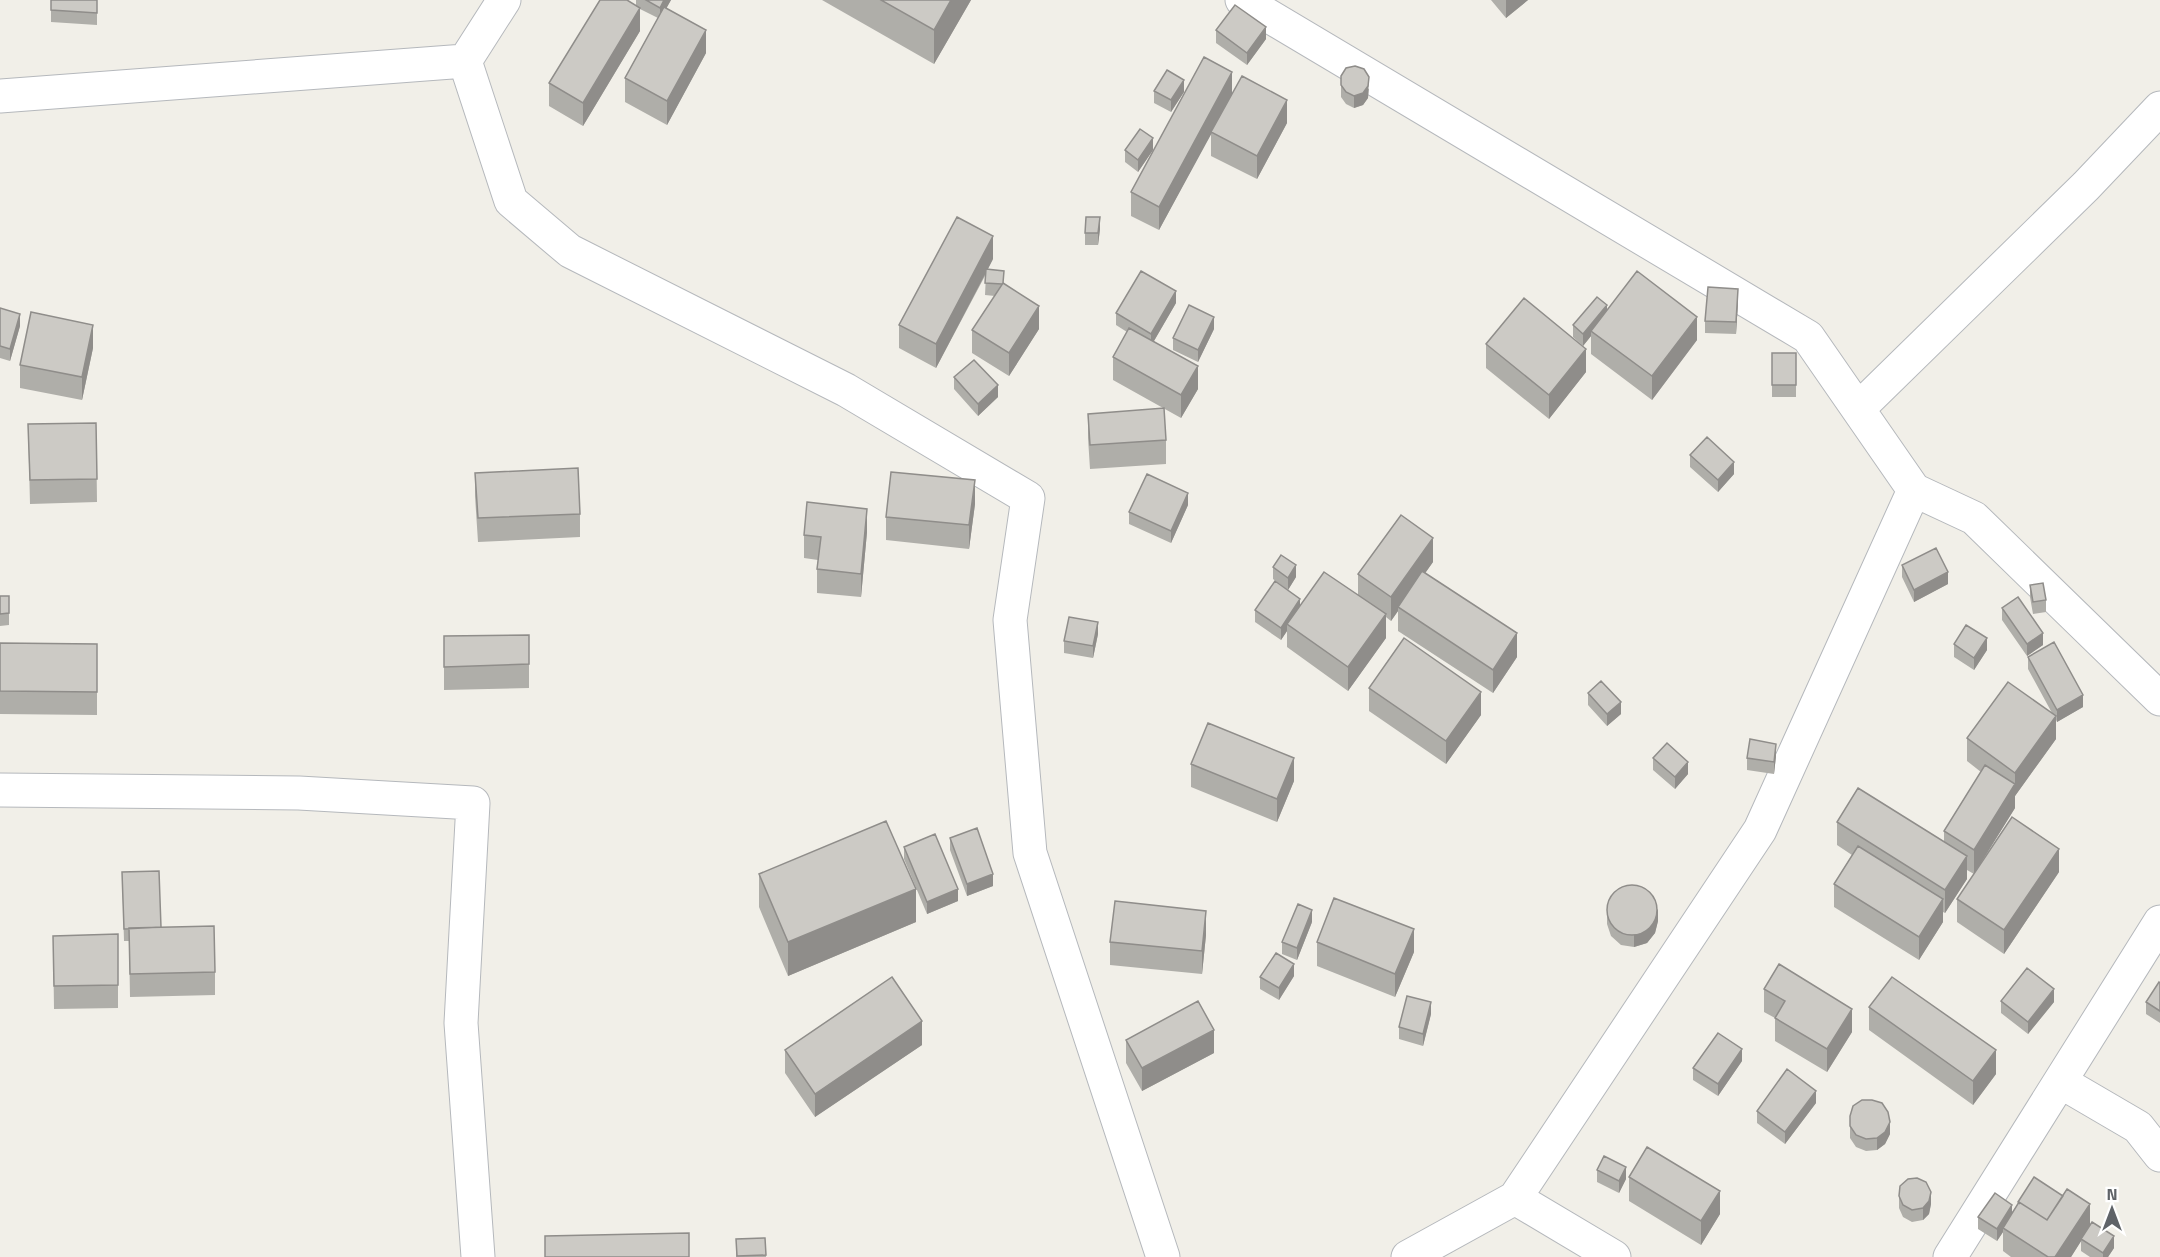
<svg xmlns="http://www.w3.org/2000/svg" width="2160" height="1257" font-family="'Titillium Web',sans-serif">
<rect width="100%" height="100%" fill="#f1efe8"/>
<g fill="none" stroke-linecap="round" stroke-linejoin="round">
<defs>
<path id="minor" d="M1242 0 1808 337 1914 490 1974 518 2160 699
M465 61 511 201 570 251 846 390 1028 498 1010 620 1030 853 1163 1257
M465 61 504 0
M0 96 465 61
M1858 409 2086 186 2160 108
M0 790 299 793 473 803 461 1023 478 1257
M2061 1082 2138 1127 2160 1155
M1515 1198 1614 1257
M1408 1257 1515 1198 1760 830 1914 490
M1950 1257 2160 922"/>
</defs>
<use href="#minor" stroke="#b5b8bc" stroke-width="35"/>
<use href="#minor" stroke="#fff" stroke-width="33"/>
</g>
<path fill="#afaea9" d="M51 0H97V25L51 22Z
M636 0H671L666 8 706 53 667 125 625 102V78L658 18 640 9V31L583 126 549 106V83L636 5Z
M822 0H971L934 64Z
M1491 0H1528L1506 18Z
M1216 30 1266 39 1247 65 1216 43Z
M1341 76 1369 89 1368 98 1363 105 1354 108 1346 104 1341 97Z
M1154 91 1184 92 1171 112 1154 103Z
M1232 94 1287 123 1257 179 1211 156V133L1159 230 1131 216V192Z
M1125 150H1153L1138 172 1125 162Z
M1100 229 1098 245H1085V233Z
M993 259 988 269 1004 283 1039 329 1009 376 972 353V330L995 296 985 295 986 274 936 368 899 348V325Z
M1738 301 1736 334 1705 333V321Z
M1176 303 1154 341 1198 389 1181 418 1113 380V357L1127 332 1116 325V313Z
M0 308 20 326 10 361 0 358Z
M1607 310 1697 340 1652 400 1591 354V336L1583 346 1573 337V325Z
M1214 329 1198 362 1173 350V338Z
M1486 344 1586 372 1549 419 1486 368Z
M93 348 82 400 20 388V365Z
M1772 353H1796V397H1772Z
M954 377 998 397 978 416 954 389Z
M1088 414 1166 440V464L1090 469 1088 438Z
M96 423 97 502 30 504 28 424Z
M1690 455 1734 474 1718 492 1690 467Z
M475 473 580 514V537L478 542 475 496Z
M975 504 969 549 886 540V517Z
M1188 505 1171 543 1129 524V512Z
M867 532 861 597 817 593V569L818 560 804 558V535Z
M1433 562 1425 573 1517 657 1493 693 1398 631V611L1391 621 1386 617V638L1348 691 1287 647V631L1281 640 1255 622V610L1300 605 1358 595V574Z
M1902 565 1948 584 1914 602 1902 577Z
M1273 567 1296 577 1288 590 1273 579Z
M2030 585 2046 600V612L2033 614 2030 597Z
M0 596H9V625L0 626Z
M2002 608 2043 645 2027 656 2002 620Z
M1098 634 1093 658 1064 653V641Z
M529 635V688L444 690V636Z
M0 643 97 644V715L0 714Z
M1954 644 1987 650 1974 670 1954 657Z
M2028 657 2083 707 2057 722 2056 720V739L2015 796V808L1974 874 1967 870V879L1945 913 1943 912V922L1919 960 1834 907V884L1852 855 1837 845V822L1944 841V831L1981 772 1967 761V738L2052 713 2028 669Z
M1369 688 1481 715 1446 764 1369 711Z
M1588 693 1621 714 1607 726 1588 705Z
M1776 756 1774 774 1747 770V758Z
M1653 758 1688 774 1675 789 1653 770Z
M1191 764 1294 781 1277 822 1191 787Z
M950 838 993 886 967 896 950 850Z
M904 847 958 901 927 914 904 859Z
M122 872 161 927 215 972V995L130 997 129 941H124Z
M2059 872 2004 954 1957 922V899Z
M759 874 916 922 788 976 759 907Z
M1607 912 1658 921 1655 933 1647 943 1634 947 1621 945 1611 936 1607 924Z
M1312 922 1297 960 1282 954V942Z
M118 934V1008L54 1009 53 936Z
M1206 935 1202 974 1110 965V942Z
M1317 942 1414 952 1395 997 1317 966Z
M1294 976 1279 1000 1260 989V977Z
M2160 983V1023L2146 1014V1002Z
M1764 989 1852 1032 1827 1072 1775 1041V1018L1764 1012Z
M2001 1001 2054 1002 2028 1034 2001 1013Z
M1869 1007 1996 1074 1973 1105 1869 1030Z
M1431 1014 1423 1046 1399 1039V1027Z
M1126 1040 1214 1053 1142 1091 1126 1063Z
M922 1045 815 1117 785 1073V1050Z
M1742 1061 1718 1096 1693 1080V1068Z
M1816 1103 1785 1144 1757 1123V1111Z
M1850 1116 1890 1134 1885 1144 1877 1150 1866 1151 1856 1147 1850 1138Z
M1597 1170 1626 1179 1619 1193 1597 1182Z
M1629 1177 1720 1214 1701 1245 1629 1201Z
M1899 1196 1931 1204 1929 1214 1923 1220 1912 1222 1903 1217 1899 1208Z
M2018 1202 2090 1225 2114 1248 2108 1257H2090L2081 1251V1241L2071 1257H2011L2003 1251V1232L1997 1241 1978 1229V1217L2012 1212 2018 1204Z
M765 1238 766 1257H736V1239Z"/>
<path fill="#8f8d8a" d="M664 0H671L660 20V8Z
M951 0H971L934 64V30Z
M1506 0H1528L1506 18Z
M640 8V31L583 126V103Z
M1266 27V39L1247 65V53Z
M706 30V53L667 125V101Z
M1232 72V96L1159 230V207Z
M1369 77 1368 98 1363 105 1354 108V96Z
M1184 80V92L1171 112V100Z
M1287 100V123L1257 179V156Z
M1153 138V150L1138 172V160Z
M1100 217V229L1098 245V233Z
M993 236V259L936 368V344Z
M1738 289V301L1736 334V322Z
M1176 291V303L1151 346V334Z
M1607 305V317L1591 331V336L1583 346V334Z
M1039 306V329L1009 376V353Z
M20 314V326L10 361V349Z
M1214 317V329L1198 362V350Z
M1697 317V340L1652 400V376Z
M93 325V348L82 400V377Z
M1586 349V372L1549 419V395Z
M1198 366V389L1181 418V395Z
M998 385V397L978 416V404Z
M1734 462V474L1718 492V480Z
M975 480V504L969 549V525Z
M1188 493V505L1171 543V531Z
M867 509V532L861 597V574Z
M1433 538V562L1400 609 1398 607V611L1391 621V597Z
M1296 565V577L1288 590V578Z
M1948 572V584L1914 602V590Z
M1300 599V611L1287 624V631L1281 640V628Z
M1386 614V638L1348 691V667Z
M1098 622V634L1093 658V646Z
M1517 633V657L1493 693V670Z
M2043 633V645L2027 656V644Z
M1987 638V650L1974 670V658Z
M1481 692V715L1446 764V741Z
M2083 695V707L2057 722V710Z
M1621 702V714L1607 726V714Z
M2056 716V739L2015 796V808L1974 874V850L2015 784V773Z
M1776 744V756L1774 774V762Z
M1294 758V781L1277 822V799Z
M1688 762V774L1675 789V777Z
M2059 849V872L2004 954V930Z
M1967 856V879L1945 913V890Z
M993 874V886L967 896V884Z
M916 889V922L788 976V942Z
M958 889V901L927 914V902Z
M1943 899V922L1919 960V937Z
M1658 909V921L1655 933 1647 943 1634 947V935Z
M1312 910V922L1297 960V948Z
M1206 911V935L1202 974V951Z
M1414 929V952L1395 997V974Z
M1294 964V976L1279 1000V988Z
M2054 989V1002L2028 1034V1022Z
M1431 1002V1014L1423 1046V1034Z
M1852 1009V1032L1827 1072V1049Z
M922 1021V1045L815 1117V1094Z
M1214 1030V1053L1142 1091V1068Z
M1742 1049V1061L1718 1096V1084Z
M1996 1050V1074L1973 1105V1081Z
M1816 1091V1103L1785 1144V1132Z
M1890 1122V1134L1885 1144 1877 1150V1138Z
M1626 1167V1179L1619 1193V1181Z
M1720 1191V1214L1701 1245V1221Z
M1931 1192V1204L1929 1214 1923 1220V1208Z
M2090 1204V1227L2071 1257H2055Z
M2012 1205V1217L2003 1228V1232L1997 1241V1229Z
M2114 1236V1248L2108 1257H2103V1253Z"/>
<path fill="#cccac5" stroke="#8f8d8a" stroke-width="1.5" d="M51 0H97V13L51 10Z
M600 0H627L640 8 583 103 549 83Z
M646 0H664L660 8Z
M881 0H951L934 30Z
M1235 5 1266 27 1247 53 1216 30Z
M664 7 706 30 667 101 625 78Z
M1204 57 1232 72 1159 207 1131 192Z
M1355 66 1364 69 1369 77 1368 86 1363 93 1354 96 1346 92 1341 85V76L1346 68Z
M1167 70 1184 80 1171 100 1154 91Z
M1242 76 1287 100 1257 156 1211 132Z
M1140 129 1153 138 1138 160 1125 150Z
M957 217 993 236 936 344 899 325Z
M1086 217H1100L1098 233H1085Z
M986 269 1004 271 1003 283 1002 284 985 283Z
M1141 271 1176 291 1151 334 1116 313Z
M1637 271 1697 317 1652 376 1591 331Z
M1003 283 1039 306 1009 353 972 330Z
M1708 287 1738 289 1736 322 1705 321Z
M1597 297 1607 305 1583 334 1573 325Z
M1524 298 1586 349 1549 395 1486 344Z
M1189 305 1214 317 1198 350 1173 338Z
M0 308 20 314 10 349 0 346Z
M31 312 93 325 82 377 20 365Z
M1129 328 1198 366 1181 395 1113 357Z
M1772 353H1796V385H1772Z
M974 360 998 385 978 404 954 377Z
M1164 408 1166 440 1090 445 1088 414Z
M96 423 97 479 30 480 28 424Z
M1707 437 1734 462 1718 480 1690 455Z
M578 468 580 514 478 518 475 473Z
M891 472 975 480 969 525 886 517Z
M1147 474 1188 493 1171 531 1129 512Z
M807 502 867 509 861 574 817 569 821 537 804 535Z
M1401 515 1433 538 1391 597 1358 574Z
M1936 548 1948 572 1914 590 1902 565Z
M1281 555 1296 565 1288 578 1273 567Z
M1422 571 1517 633 1493 670 1398 607Z
M1324 572 1386 614 1348 667 1287 624Z
M1275 581 1300 599 1281 628 1255 610Z
M2043 583 2046 600 2033 602 2030 585Z
M0 596H9V613L0 614Z
M2018 597 2043 633 2027 644 2002 608Z
M1069 617 1098 622 1093 646 1064 641Z
M1966 625 1987 638 1974 658 1954 644Z
M529 635V664L444 667V636Z
M1404 638 1481 692 1446 741 1369 688Z
M2054 642 2083 695 2057 710 2028 657Z
M0 643 97 644V692L0 691Z
M1601 681 1621 702 1607 714 1588 693Z
M2008 682 2056 716 2015 773 1967 738Z
M1208 723 1294 758 1277 799 1191 764Z
M1750 739 1776 744 1774 762 1747 758Z
M1667 743 1688 762 1675 777 1653 758Z
M1985 765 2015 784 1974 850 1944 831Z
M1858 788 1967 856 1945 890 1837 822Z
M2012 817 2059 849 2004 930 1957 899Z
M886 821 916 889 788 942 759 874Z
M977 828 993 874 967 884 950 838Z
M935 834 958 889 927 902 904 847Z
M1858 846 1943 899 1919 937 1834 884Z
M159 871 161 927 124 929 122 872Z
M1607 910a25 25 0 1 1 50 0a25 25 0 1 1-50 0Z
M1334 898 1414 929 1395 974 1317 942Z
M1115 901 1206 911 1202 951 1110 942Z
M1298 904 1312 910 1297 948 1282 942Z
M214 926 215 972 130 974 129 928Z
M118 934V985L54 986 53 936Z
M1276 953 1294 964 1279 988 1260 977Z
M1779 964 1852 1009 1827 1049 1775 1018 1785 1001 1764 989Z
M2027 968 2054 989 2028 1022 2001 1001Z
M892 977 922 1021 815 1094 785 1050Z
M1892 977 1996 1050 1973 1081 1869 1007Z
M2159 982 2160 983V1011L2146 1002Z
M1407 996 1431 1002 1423 1034 1399 1027Z
M1198 1001 1214 1030 1142 1068 1126 1040Z
M1718 1033 1742 1049 1718 1084 1693 1068Z
M1787 1069 1816 1091 1785 1132 1757 1111Z
M1862 1100H1872L1882 1103 1888 1112 1890 1122 1885 1132 1877 1138 1866 1139 1856 1135 1850 1126V1116L1853 1106Z
M1647 1147 1720 1191 1701 1221 1629 1177Z
M1604 1156 1626 1167 1619 1181 1597 1170Z
M2034 1177 2063 1196 2047 1220 2019 1202V1203L2018 1202Z
M1917 1178 1926 1182 1931 1192 1929 1201 1923 1208 1912 1210 1903 1205 1899 1196 1900 1186 1908 1179Z
M2067 1189 2090 1204 2055 1257H2048L2003 1228 2019 1202 2047 1220Z
M1995 1193 2012 1205 1997 1229 1978 1217Z
M2092 1222 2114 1236 2103 1253 2081 1239Z
M689 1233V1257H545V1236Z
M765 1238 766 1255 737 1256 736 1239Z"/>
<g transform="translate(2112 1209)" stroke="#ffffff" stroke-width="4.5" paint-order="stroke">
<path d="M0-4.5L10 22L0 15L-10 22Z" fill="#5f6368"/>
<text y="-9" font-size="16" font-weight="bold" text-anchor="middle" fill="#5f6368">N</text>
</g>
</svg>
